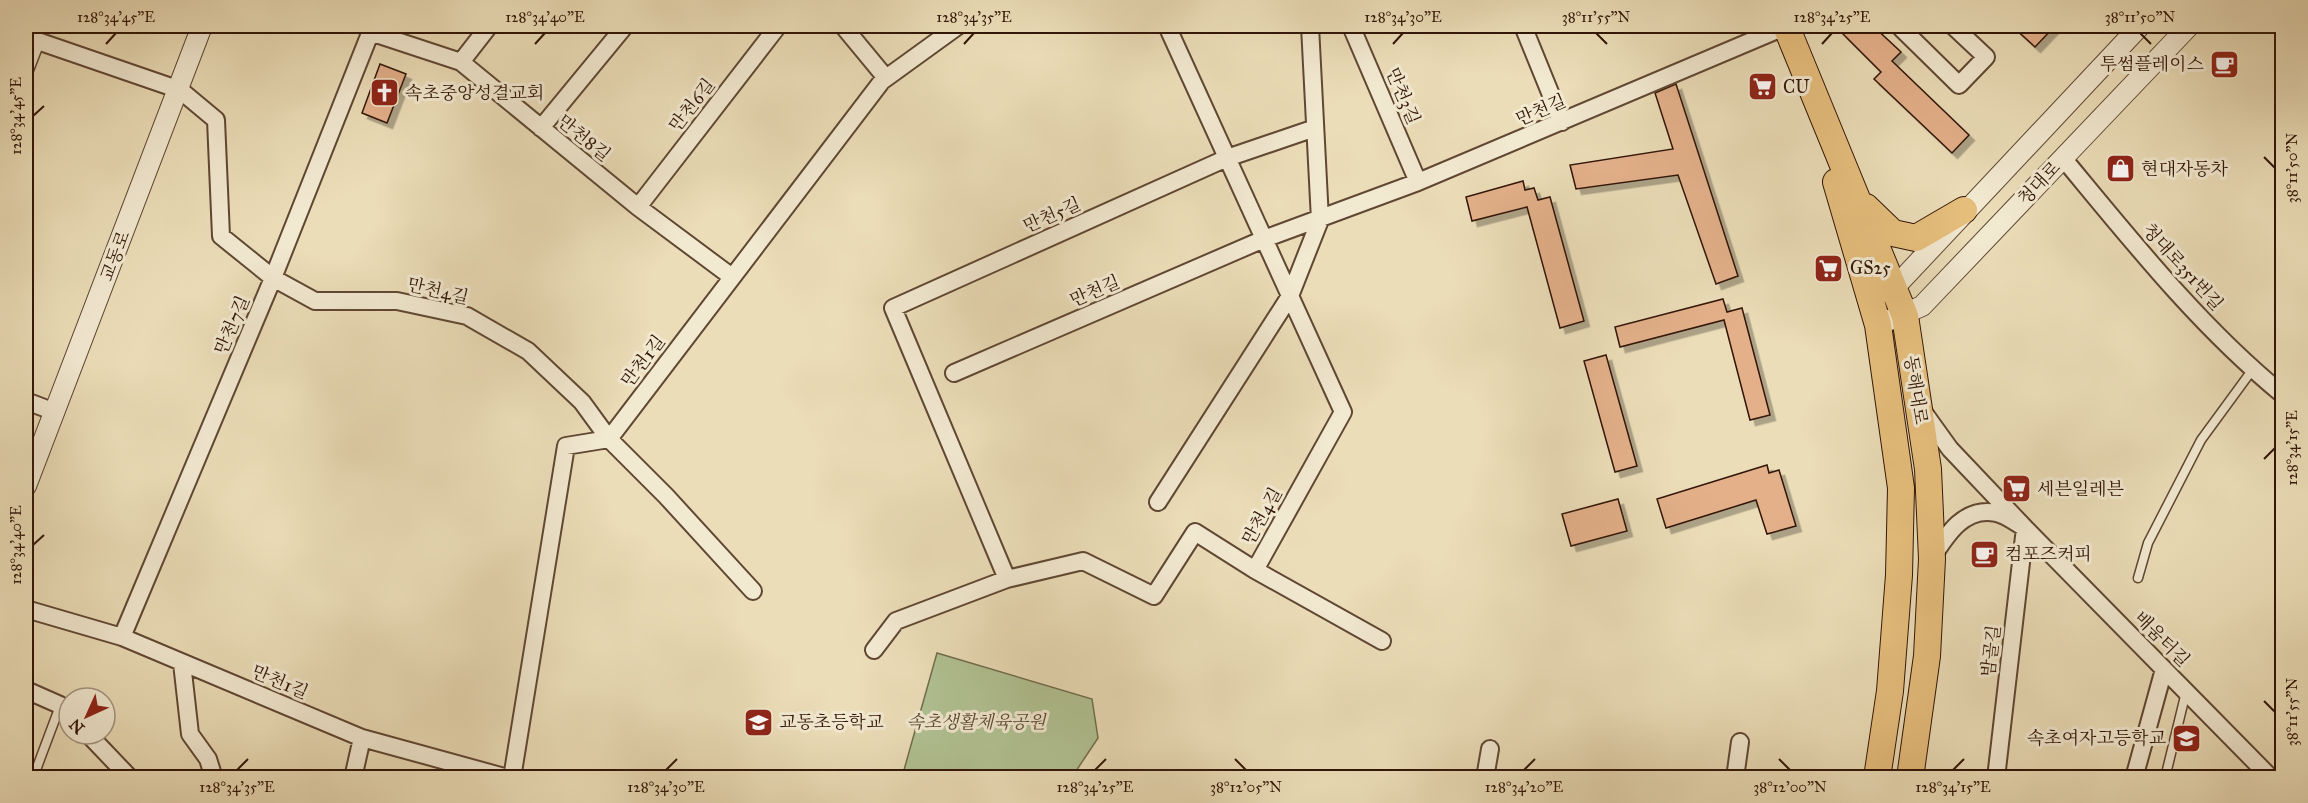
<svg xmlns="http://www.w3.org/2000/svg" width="2308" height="803" font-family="'IM FELL Great Primer','Noto Serif KR',serif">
<defs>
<filter id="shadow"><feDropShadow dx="5.5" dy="5.5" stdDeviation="0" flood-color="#0004"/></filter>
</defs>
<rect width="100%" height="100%" fill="#ebddb8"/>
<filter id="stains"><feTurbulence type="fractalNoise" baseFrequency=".00333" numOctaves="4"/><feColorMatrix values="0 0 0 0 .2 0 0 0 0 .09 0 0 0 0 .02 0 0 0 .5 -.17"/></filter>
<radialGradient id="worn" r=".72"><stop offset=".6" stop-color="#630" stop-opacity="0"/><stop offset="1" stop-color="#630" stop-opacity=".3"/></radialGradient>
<path fill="#b1c293" stroke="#716c4d" stroke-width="1.5" d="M937 653 1092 699 1098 738 1072 777H902Z"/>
<path fill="#e3b08a" stroke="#311507" stroke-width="1.5" filter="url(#shadow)" d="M1849 26H1873L1901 52 1892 61 1969 135 1952 153 1874 79 1881 72 1842 33Z
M2012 26H2055L2035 47Z
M380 64 406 74 387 123 362 113Z
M1676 84 1738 276 1716 284 1678 175 1576 189 1570 165 1673 149 1655 93Z
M1523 181 1525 190 1534 188 1538 200 1550 197 1584 321 1560 328 1527 207 1472 221 1466 197Z
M1723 299 1727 312 1742 308 1770 415 1750 420 1724 320 1620 347 1615 327Z
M1606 355 1637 466 1615 472 1584 361Z
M1767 465 1769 473 1779 470 1796 526 1767 534 1756 500 1666 528 1657 499Z
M1618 499 1627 531 1571 546 1562 514Z"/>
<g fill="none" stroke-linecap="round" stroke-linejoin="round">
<defs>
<path id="service" d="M26 78 40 42
M2138 578 2148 543 2201 440 2253 369
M33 778 60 706
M2165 778 2186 692"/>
<path id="minor" d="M843 26 886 78
M1167 26 1343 412 1255 570
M1351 26 1418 182
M1523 26 1562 122
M1899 26 1959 85 1986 57 1953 26
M370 32 461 62 638 207 732 277
M26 37 180 90 216 120 221 236 273 278 315 301H397L467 316 528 351 582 402 609 439 666 496 753 591
M461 62 489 26
M541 128 625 26
M2063 158C2131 240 2199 326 2282 394
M638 207 778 26
M954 373 1264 239 1418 182 1775 31
M26 401 55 412
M1922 410 1950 449 2025 528C2016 523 2006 515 1996 513 1964 506 1946 536 1932 558
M1158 502 1290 296 1320 220 1310 26
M2025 528 2271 778
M1007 579 893 308 1227 158 1315 128
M26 609 122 637 362 738 508 778
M122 637 273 278 373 26
M874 650 896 621 1007 579 1083 561 1154 596 1195 532 1255 570 1382 641
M182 663 190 734 208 759 214 778
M26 690 60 705 69 714
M88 734 130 778
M353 778 362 738
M512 778 566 446 609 439 882 81 958 26
M1485 778 1490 749
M1735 778 1740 742
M1996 778 2025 528
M2134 778 2164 669"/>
<path id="tertiary" d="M1882 292 1895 287 2140 26
M1878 325 1922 306 2189 26
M26 486 202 26"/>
<path id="primary" d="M1786 26 1905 316 1928 469 1932 559 1927 656 1910 778
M1836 182 1878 325 1901 488 1899 575 1890 691 1877 778
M1866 207 1893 233 1916 238 1964 210"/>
</defs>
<use href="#service" stroke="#604733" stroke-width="11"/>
<use href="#minor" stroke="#604733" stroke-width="20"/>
<use href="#tertiary" stroke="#604733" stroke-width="22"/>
<use href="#primary" stroke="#311507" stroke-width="28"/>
<use href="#service" stroke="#f2e9d1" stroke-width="8"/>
<use href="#minor" stroke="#f2e9d1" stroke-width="16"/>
<use href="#tertiary" stroke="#f2e9d1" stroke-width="20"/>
<use href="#primary" stroke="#e6be7c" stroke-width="26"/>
</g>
<path fill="none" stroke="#311507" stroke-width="2" d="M1596 33 1607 44M2140 33 2151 44M106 44 116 33M535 44 545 33M964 44 974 33M1393 44 1403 33M1822 44 1832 33M33 116 44 106M2264 157 2275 168M2264 459 2275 448M33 545 44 535M2264 701 2275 712M1235 759 1246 770M1779 759 1790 770M237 770 248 759M666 770 677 759M1095 770 1106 759M1524 770 1535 759M1953 770 1964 759"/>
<defs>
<symbol id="cafe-square" viewBox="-11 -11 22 22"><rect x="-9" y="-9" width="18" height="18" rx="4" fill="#8f2418" stroke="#f2e9d1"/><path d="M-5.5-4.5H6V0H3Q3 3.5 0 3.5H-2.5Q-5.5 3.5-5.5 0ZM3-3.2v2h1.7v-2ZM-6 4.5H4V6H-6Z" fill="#fff"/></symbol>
<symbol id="supermarket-square" viewBox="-11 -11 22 22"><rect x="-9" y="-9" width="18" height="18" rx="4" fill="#8f2418" stroke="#f2e9d1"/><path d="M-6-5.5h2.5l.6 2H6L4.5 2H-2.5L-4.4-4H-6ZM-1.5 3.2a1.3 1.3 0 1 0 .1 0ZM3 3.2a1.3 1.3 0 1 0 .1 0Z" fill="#fff"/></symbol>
<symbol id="church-square" viewBox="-11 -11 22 22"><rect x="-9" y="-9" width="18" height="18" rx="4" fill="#8f2418" stroke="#f2e9d1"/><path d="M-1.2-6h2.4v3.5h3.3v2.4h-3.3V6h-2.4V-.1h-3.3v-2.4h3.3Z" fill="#fff"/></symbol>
<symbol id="shop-square" viewBox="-11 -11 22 22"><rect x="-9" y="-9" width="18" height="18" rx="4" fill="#8f2418" stroke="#f2e9d1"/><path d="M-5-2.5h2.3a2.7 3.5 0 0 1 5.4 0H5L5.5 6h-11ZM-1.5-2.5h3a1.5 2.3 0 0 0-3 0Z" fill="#fff"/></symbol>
<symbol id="school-square" viewBox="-11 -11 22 22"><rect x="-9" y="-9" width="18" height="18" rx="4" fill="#8f2418" stroke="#f2e9d1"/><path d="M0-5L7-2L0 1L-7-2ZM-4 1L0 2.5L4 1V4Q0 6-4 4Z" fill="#fff"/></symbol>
</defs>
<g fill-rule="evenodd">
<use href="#cafe-square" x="2208" y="48" width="33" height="33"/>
<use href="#supermarket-square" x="1746" y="70" width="33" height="33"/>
<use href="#church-square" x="368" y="76" width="33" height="33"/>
<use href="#shop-square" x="2104" y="152" width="33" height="33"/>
<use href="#supermarket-square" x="1812" y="252" width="33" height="33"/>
<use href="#supermarket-square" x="2000" y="472" width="33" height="33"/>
<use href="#cafe-square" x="1968" y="538" width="33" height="33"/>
<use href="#school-square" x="742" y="706" width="33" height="33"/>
<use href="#school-square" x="2170" y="722" width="33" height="33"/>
</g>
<g text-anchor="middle" stroke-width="6" stroke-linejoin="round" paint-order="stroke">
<g font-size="18" fill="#311507" stroke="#f2e9d1" text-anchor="start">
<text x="2204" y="70" text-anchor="end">투썸플레이스</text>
<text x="1783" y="93">CU</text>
<text x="405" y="99">속초중앙성결교회</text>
<text x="2141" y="175">현대자동차</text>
<text x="1850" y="274">GS25</text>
<text x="2037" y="495">세븐일레븐</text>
<text x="2005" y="560">컴포즈커피</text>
<text x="779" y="728">교동초등학교</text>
<text x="2166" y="744" text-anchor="end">속초여자고등학교</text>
</g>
<g font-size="18" fill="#311507" stroke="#f2e9d1">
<text transform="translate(1403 96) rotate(67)" y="6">만천3길</text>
<text transform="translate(692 105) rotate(-52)" y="6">만천6길</text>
<text transform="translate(1541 110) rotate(-23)" y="6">만천길</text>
<text transform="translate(584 138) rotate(39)" y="6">만천8길</text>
<text transform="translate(2039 183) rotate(-46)" y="6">청대로</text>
<text transform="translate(1052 215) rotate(-24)" y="6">만천5길</text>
<text transform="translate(115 256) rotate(-69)" y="6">교동로</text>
<text transform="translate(2183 267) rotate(48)" y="6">청대로351번길</text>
<text transform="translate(438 291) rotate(13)" y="6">만천4길</text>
<text transform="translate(1095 291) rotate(-23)" y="6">만천길</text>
<text transform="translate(232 325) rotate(-67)" y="6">만천7길</text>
<text transform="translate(643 361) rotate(-53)" y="6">만천1길</text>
<text transform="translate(1916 390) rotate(81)" y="6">동해대로</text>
<text transform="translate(1262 516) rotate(-61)" y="6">만천4길</text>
<text transform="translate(2162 639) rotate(45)" y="6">배움터길</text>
<text transform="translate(1991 651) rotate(-83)" y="6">밤골길</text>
<text transform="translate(280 682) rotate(23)" y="6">만천1길</text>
</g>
<g font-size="18" font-style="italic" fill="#574931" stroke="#f2e9d1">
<text x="976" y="728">속초생활체육공원</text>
</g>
</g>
<rect width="2308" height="803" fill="none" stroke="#ebddb8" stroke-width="66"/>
<g transform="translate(87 716) rotate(225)"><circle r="28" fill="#f2e9d1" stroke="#a59480" stroke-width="1.5"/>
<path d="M0-4.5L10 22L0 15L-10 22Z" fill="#8f2418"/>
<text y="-9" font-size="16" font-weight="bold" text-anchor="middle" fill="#311507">N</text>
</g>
<rect x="33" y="33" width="2242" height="737" fill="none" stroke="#311507" stroke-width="2"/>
<g font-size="15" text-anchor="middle" fill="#311507">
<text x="116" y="22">128°34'45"E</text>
<text x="545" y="22">128°34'40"E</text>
<text x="974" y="22">128°34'35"E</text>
<text x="1403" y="22">128°34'30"E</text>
<text x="1596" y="22">38°11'55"N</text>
<text x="1832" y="22">128°34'25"E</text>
<text x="2140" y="22">38°11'50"N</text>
<text transform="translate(16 116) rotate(-90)" y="5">128°34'45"E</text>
<text transform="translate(2292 168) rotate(-90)" y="5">38°11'50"N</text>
<text transform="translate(2292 448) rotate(-90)" y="5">128°34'15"E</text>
<text transform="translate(16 545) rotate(-90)" y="5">128°34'40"E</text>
<text transform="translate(2292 712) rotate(-90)" y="5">38°11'55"N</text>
<text x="237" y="792">128°34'35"E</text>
<text x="666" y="792">128°34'30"E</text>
<text x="1095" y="792">128°34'25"E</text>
<text x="1246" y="792">38°12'05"N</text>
<text x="1524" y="792">128°34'20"E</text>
<text x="1790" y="792">38°12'00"N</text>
<text x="1953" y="792">128°34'15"E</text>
</g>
<rect width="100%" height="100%" filter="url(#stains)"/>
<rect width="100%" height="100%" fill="url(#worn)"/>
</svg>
